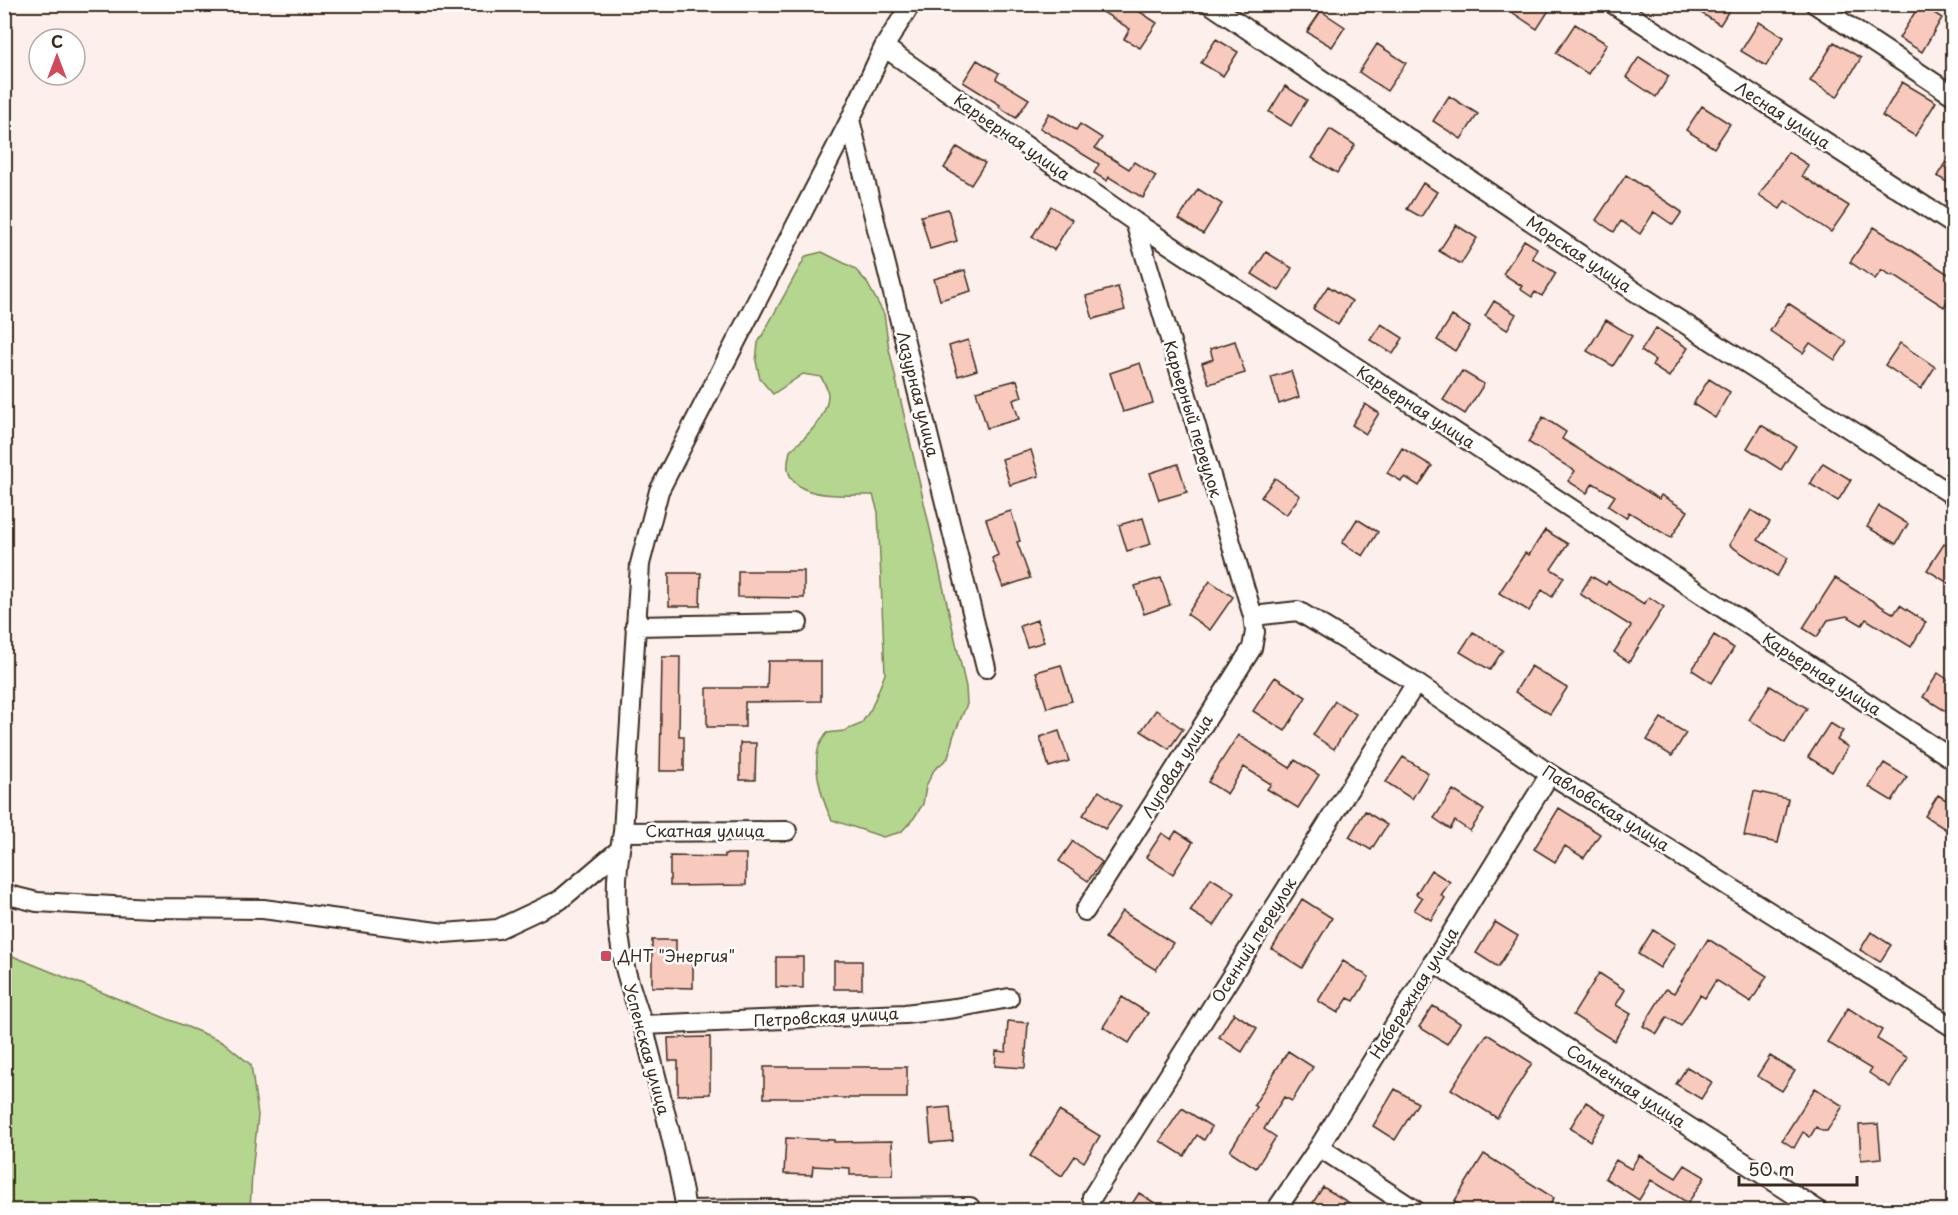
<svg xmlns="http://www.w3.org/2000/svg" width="1958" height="1215" font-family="'Playpen Sans',sans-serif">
<rect width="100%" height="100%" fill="#fdefeb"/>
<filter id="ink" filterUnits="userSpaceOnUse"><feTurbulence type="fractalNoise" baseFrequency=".0167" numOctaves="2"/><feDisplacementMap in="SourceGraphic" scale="12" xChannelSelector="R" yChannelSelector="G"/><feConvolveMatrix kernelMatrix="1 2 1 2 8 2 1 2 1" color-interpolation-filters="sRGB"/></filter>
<g filter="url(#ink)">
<path fill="#b5d68f" stroke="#788056" stroke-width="1.5" d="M822 252 854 268 866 281 884 314 889 349 966 687 967 704 953 737 948 758 934 770 926 786 923 804 914 818 901 832 883 837 832 820C823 803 813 769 818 750 819 744 824 738 827 733L844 731 861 724 871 709 885 674 878 512 873 495C847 494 796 502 788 470 787 464 789 456 790 451 806 437 828 417 828 395 828 389 824 382 821 377L803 374 773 394 760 379 756 361 758 343 806 256Z
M5 953 222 1041 251 1065 258 1115 252 1173 250 1210H5Z"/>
<path fill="#f8cabd" stroke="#3b2a1e" stroke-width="1.5" d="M1090 4H1128L1157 23 1140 48 1124 39 1130 29Z
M1500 4H1553L1537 29Z
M1687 4H1733L1720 25Z
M1920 4 1942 18 1922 52 1899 38Z
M1321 11 1345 27 1332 47 1307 32Z
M1759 22 1784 37 1766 66 1741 51Z
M1575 24 1607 44 1588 74 1556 53Z
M1216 39 1238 52 1223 76 1201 63Z
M1834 42 1861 58 1837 97 1810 81Z
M1377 44 1406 63 1387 91 1359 72Z
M1639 57 1669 76 1656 97 1626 77Z
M977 60 999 73 996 79 1029 99 1016 118 999 107 1000 105 963 82Z
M1902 82 1936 102 1915 136 1882 116Z
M1285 86 1307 100 1291 126 1269 112Z
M1449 96 1478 114 1461 139 1433 121Z
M1702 106 1730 124 1714 148 1686 130Z
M1049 113 1076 130 1080 124 1102 138 1095 148 1129 169 1134 162 1156 176 1143 198 1109 177 1107 181 1094 173 1099 164 1040 128Z
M1330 129 1355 145 1337 173 1312 158Z
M957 147 985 163 971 185 944 168Z
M1953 150V186L1937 176Z
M1788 152 1808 165 1802 176 1849 206 1831 232 1785 201 1780 209 1759 195Z
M1626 175 1682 212 1673 225 1654 212 1640 234 1621 221 1614 232 1596 220Z
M1423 183 1437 192 1421 217 1407 209Z
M1198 189 1222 204 1203 234 1179 219Z
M1051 206 1072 220 1054 250 1032 237Z
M948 209 957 241 930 249 921 216Z
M1456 225 1477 238 1461 264 1439 251Z
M1874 227 1953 277V292L1944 307 1893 274 1892 276 1882 270 1875 279 1850 262Z
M1524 240 1537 248 1532 258 1556 273 1542 296 1535 292 1532 297 1520 289 1522 286 1503 274Z
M1266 252 1292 268 1279 291 1252 274Z
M965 270 971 291 940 300 934 279Z
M1328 286 1352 301 1338 325 1313 309Z
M1118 287 1125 310 1093 319 1086 296Z
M1494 301 1516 314 1507 330 1485 316Z
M1788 303 1847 342 1835 360 1810 343 1803 353 1770 331Z
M1452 316 1470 327 1455 351 1437 340Z
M1606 320 1632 336 1613 366 1587 351Z
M1381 324 1403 338 1393 354 1370 340Z
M1656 328 1688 348 1669 377 1652 366 1655 360 1641 351Z
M968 340 977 370 958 376 949 346Z
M1235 341 1245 373 1209 384 1202 363 1213 359 1210 349Z
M1900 343 1935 367 1921 389 1885 365Z
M1140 363 1153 403 1123 412 1110 373Z
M1291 371 1299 397 1279 404 1271 377Z
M1462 371 1484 384 1465 414 1443 400Z
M1709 379 1730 392 1715 418 1693 404Z
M1017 380 1022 397 1013 400 1019 419 987 428 976 391Z
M1365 404 1379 413 1366 434 1352 425Z
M1543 417 1566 432 1562 439 1659 499 1661 495 1688 511 1671 538 1629 512 1626 518 1608 506 1615 496 1593 483 1587 493 1568 481 1575 471 1528 442Z
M1761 425 1796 446 1781 470 1747 448Z
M1402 448 1432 466 1419 486 1405 477 1401 481 1387 473Z
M1031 450 1039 476 1010 485 1002 459Z
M1823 463 1851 480 1838 501 1810 484Z
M1178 464 1187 492 1159 500 1150 473Z
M1275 478 1300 496 1286 515 1261 497Z
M1879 506 1908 524 1896 544 1867 527Z
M1751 510 1770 522 1758 540 1788 558 1777 576 1729 545Z
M1011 511 1020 541 1017 542 1030 578 1003 587 992 558 998 555 986 519Z
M1143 518 1151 544 1127 551 1119 525Z
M1357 519 1378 532 1363 556 1342 543Z
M1545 530 1568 544 1551 569 1564 577 1552 597 1542 590 1529 611 1499 593 1525 553 1529 555Z
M1944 544 1953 550V586L1927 570Z
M738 571H804V598L738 597Z
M669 573H701L700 606H669Z
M1591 576 1606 585 1608 581 1644 604 1649 597 1664 607 1629 662 1614 652 1631 626 1580 594Z
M1161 578 1170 605 1144 614 1135 586Z
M1835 578 1894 614 1900 605 1926 622 1911 647 1866 619 1862 625 1847 616 1828 620 1817 637 1803 628Z
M1210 581 1233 597 1210 630 1187 614Z
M1037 620 1044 642 1027 647 1020 626Z
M1473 632 1503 650 1490 670 1460 652Z
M1714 635 1734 648 1712 683 1692 670Z
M662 657H680L679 736H684V771H660Z
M768 661H821V701L745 702V727H707V688H767Z
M1061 665 1072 701 1047 708 1036 672Z
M1531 666 1567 688 1550 714 1515 692Z
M1938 673 1953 683V701L1947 712 1923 697Z
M1275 677 1306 697 1285 731 1253 711Z
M1770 686 1807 708 1785 743 1749 720Z
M1335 701 1356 714 1334 749 1313 735Z
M1156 710 1183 729 1169 749 1141 731Z
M1661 718 1686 733 1672 756 1647 740Z
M1830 723 1843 731 1837 740 1848 747 1832 772 1808 757Z
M1059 731 1069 761 1049 767 1040 737Z
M1238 735 1290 768 1295 760 1319 775 1298 808 1267 789 1271 784 1244 767 1227 794 1208 782Z
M740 743H756L755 780H740Z
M1403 757 1428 773 1412 799 1386 782Z
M1884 763 1907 777 1892 801 1869 787Z
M1453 790 1484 810 1470 831 1455 821 1450 829 1434 818Z
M1099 791 1121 806 1105 829 1083 815Z
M1754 791 1788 799 1778 843 1744 836Z
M1938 795 1953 804V823L1948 831 1925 816Z
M1559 808 1600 834 1584 858 1565 846 1555 862 1534 849Z
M1365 811 1387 825 1371 850 1349 837Z
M1176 831 1193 842 1173 874 1146 857 1162 833 1171 839Z
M1073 841 1102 862 1088 881 1059 861Z
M725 854H746V885L670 886V856L725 857Z
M1431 870 1450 882 1441 895 1445 898 1431 920 1414 910 1422 898 1416 894Z
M1211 878 1235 893 1214 926 1190 911Z
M1302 899 1332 918 1302 968 1272 949Z
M1122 911 1173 943 1156 970 1105 938Z
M1495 922 1518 936 1498 967 1476 953Z
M1653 930 1675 944 1660 968 1638 954Z
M1871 932 1891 945 1880 962 1860 950Z
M1708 939 1767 976 1751 1002 1716 980 1705 998 1700 995 1681 1026 1667 1017 1657 1034 1643 1026 1666 989 1674 993Z
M652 940H676V959H693V988L652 987Z
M776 957H803V988L776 987Z
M834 961H862V989H834Z
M1343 961 1369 977 1354 1001 1348 998 1338 1013 1318 1001Z
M1599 973 1625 990 1616 1005 1631 1014 1614 1041 1573 1015Z
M1122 997 1148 1013 1129 1043 1103 1027Z
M1433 1006 1460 1023 1447 1044 1419 1027Z
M1848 1008 1882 1030 1877 1039 1908 1058 1890 1087 1869 1073 1871 1069 1827 1042Z
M1234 1013 1257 1028 1242 1052 1219 1037Z
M1008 1021 1028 1023 1025 1068 995 1066 996 1051 1006 1052Z
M1487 1034 1532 1063 1497 1118 1451 1089Z
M710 1037V1094L678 1095V1061H669L668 1038Z
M1288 1051 1313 1067 1292 1101 1284 1097 1264 1129 1276 1137 1256 1168 1230 1151 1257 1107 1254 1105Z
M1770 1056 1795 1071 1782 1091 1757 1076Z
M764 1067H907V1098H764Z
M1687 1067 1712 1082 1701 1099 1676 1084Z
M1815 1088 1843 1106 1827 1131H1822L1816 1127 1810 1137 1803 1132 1794 1148 1782 1140Z
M1395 1089 1418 1103 1395 1140 1373 1126Z
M1586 1102 1606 1115 1590 1141 1570 1128Z
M950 1107 953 1141 931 1143 928 1109Z
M1182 1108 1212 1127 1204 1140 1197 1135 1184 1156 1160 1141Z
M1059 1111 1100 1136 1084 1162 1075 1156 1062 1176 1030 1156Z
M1878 1124 1881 1158 1861 1160 1859 1125Z
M786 1138 834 1140V1142L892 1141 893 1175H850V1168L813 1166 812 1175 784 1174Z
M1484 1154 1554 1198 1547 1210H1468L1454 1202Z
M1639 1155 1676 1178 1685 1165 1705 1177 1688 1203 1651 1180 1639 1200 1605 1178 1616 1160 1631 1169Z
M1323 1187 1361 1210H1308Z
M1139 1193 1166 1210H1128Z"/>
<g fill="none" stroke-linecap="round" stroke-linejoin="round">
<defs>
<path id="street" d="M1210 4 1637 293 1954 496
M1613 4 1954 225
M1815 4 1954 96
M884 47 1135 222 1954 760
M850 120 986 668
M1253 616 1298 611 1416 683 1550 774 1954 1028
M635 626 798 623
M623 832 787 831
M4 894 37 902 151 908 263 909 444 933 498 929 560 900 619 850
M1085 911 1252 648 1255 632 1253 616 1135 222
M1433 962 1818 1210
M643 1025 905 1014 955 1008 1009 998
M1319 1147 1415 1210
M1092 1197 1416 683
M686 1210C676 1149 659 1089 644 1029 637 1004 626 979 622 954 615 915 615 871 623 832L640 564 659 491 850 120 884 47 911 4
M686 1210 970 1207
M1276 1210 1319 1147 1550 774"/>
</defs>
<use href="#street" stroke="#3b2a1e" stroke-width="22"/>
<use href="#street" stroke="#fff" stroke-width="18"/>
</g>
</g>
<rect fill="#d1495b" stroke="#fff" stroke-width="2" x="600" y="950" width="12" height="12" rx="3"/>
<g text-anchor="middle" stroke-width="5" stroke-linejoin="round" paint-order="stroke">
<g font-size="16" fill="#3b2a1e" stroke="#fff">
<text transform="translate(1783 115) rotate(33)" y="6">Лесная улица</text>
<text transform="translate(1012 137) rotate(35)" y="6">Карьерная улица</text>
<text transform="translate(1579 254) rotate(34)" y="6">Морская улица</text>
<text transform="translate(918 394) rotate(76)" y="6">Лазурная улица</text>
<text transform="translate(1416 407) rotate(33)" y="6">Карьерная улица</text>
<text transform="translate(1193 419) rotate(73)" y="6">Карьерный переулок</text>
<text transform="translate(1822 674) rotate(33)" y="6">Карьерная улица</text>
<text transform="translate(1177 766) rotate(-58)" y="6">Луговая улица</text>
<text transform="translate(1606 808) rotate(32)" y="6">Павловская улица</text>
<text x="705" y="837">Скатная улица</text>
<text transform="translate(1254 940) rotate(-58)" y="6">Осенний переулок</text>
<text transform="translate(1414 993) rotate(-58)" y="6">Набережная улица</text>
<text transform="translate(826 1017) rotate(-3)" y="6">Петровская улица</text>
<text transform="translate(647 1049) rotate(75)" y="6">Успенская улица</text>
<text transform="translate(1626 1086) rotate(33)" y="6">Солнечная улица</text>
</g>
<g font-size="16" fill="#3b2a1e" stroke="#fff" text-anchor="start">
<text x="618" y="962">ДНТ "Энергия"</text>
</g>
</g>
<rect width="1958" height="1215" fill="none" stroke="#fff" stroke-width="24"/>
<rect x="12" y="12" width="1934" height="1191" fill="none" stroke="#3b2a1e" stroke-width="2" filter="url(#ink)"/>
<g transform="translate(57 57)"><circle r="28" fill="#ffffff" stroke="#b1aaa5" stroke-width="1.5"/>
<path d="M0-4.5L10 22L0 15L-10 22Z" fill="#d1495b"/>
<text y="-9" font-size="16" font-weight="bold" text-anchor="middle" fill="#3b2a1e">С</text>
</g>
<path d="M1739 1176v9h118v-9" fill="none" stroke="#3b2a1e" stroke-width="3"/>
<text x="1748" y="1176" font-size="18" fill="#3b2a1e" stroke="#ffffff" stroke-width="4.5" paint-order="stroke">50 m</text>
</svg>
